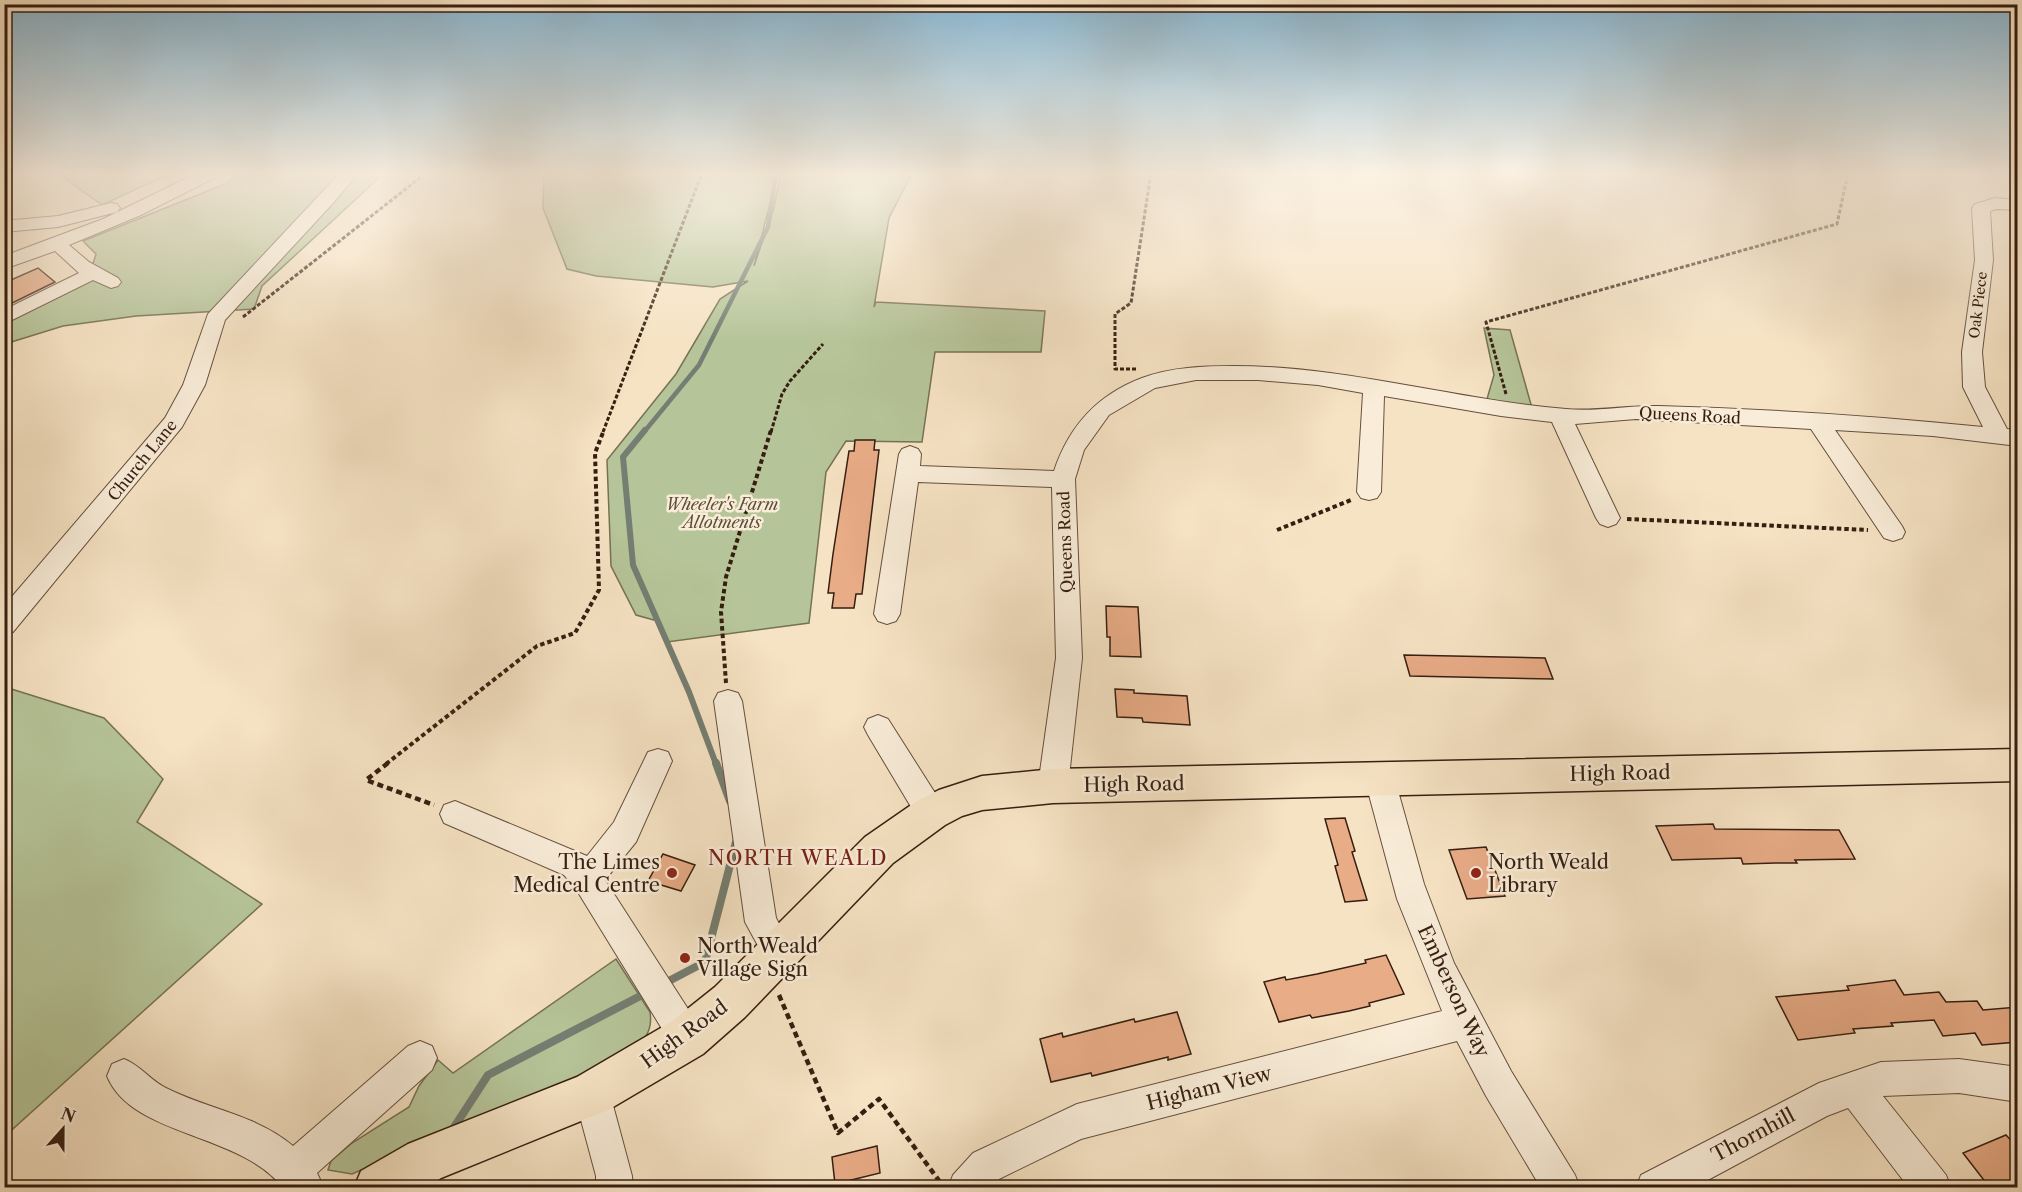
<svg xmlns="http://www.w3.org/2000/svg" width="2022" height="1192" font-family="'Libre Caslon Text',serif">
<rect width="100%" height="100%" fill="#f6e3c4"/>
<filter id="stains"><feTurbulence type="fractalNoise" baseFrequency=".00333" numOctaves="4"/><feColorMatrix values="0 0 0 0 .2 0 0 0 0 .09 0 0 0 0 .02 0 0 0 .5 -.17"/></filter>
<radialGradient id="worn" r=".72"><stop offset=".6" stop-color="#630" stop-opacity="0"/><stop offset="1" stop-color="#630" stop-opacity=".3"/></radialGradient>
<path fill="#b6c599" stroke="#767254" stroke-width="1.5" d="M57 173H171L102 205Z
M239 173H384L262 286 254 309 136 316 63 326 5 344V322L91 270 96 254 83 241 225 184Z
M544 173H778L754 266 773 211 781 173H912L889 218 874 307 876 302 1045 311 1041 352H935L922 442 846 441 826 472 809 623 667 642 655 615 654 620 636 615 611 566 607 460 676 374 720 299 748 281 713 287 596 276 567 269 543 208Z
M1484 328 1510 330 1532 408 1487 399 1494 375Z
M5 687 104 718 163 779 137 822 262 904 5 1136Z
M616 959 650 1012C654 1037 638 1045 621 1060L352 1174 328 1170 331 1161 352 1143 409 1107 419 1086 438 1060 453 1073Z"/>
<g fill="none" stroke-linecap="round" stroke-linejoin="round">
<path stroke="#747e72" stroke-width="4.5" d="M644 432 699 365 768 227 776 173"/>
<path stroke="#747e72" stroke-width="6" d="M645 430 623 457 633 565 689 692 716 764"/>
<path stroke="#747e72" stroke-width="8" d="M716 763 730 801
M665 983 705 962 736 842
M451 1132 488 1075 648 992"/>
</g>
<path fill="#e8ac87" stroke="#361e10" stroke-width="1.5" d="M38 268 55 282 4 307V283Z
M855 440H875L874 450H879L862 594H856L854 608H832L834 593H828L833 554 849 451H854Z
M1106 606 1138 607 1141 657 1110 656V637H1107Z
M1404 655 1545 658 1553 679 1410 676Z
M1115 689 1134 690V693L1187 696 1190 725 1143 722 1142 718 1117 717Z
M1345 818 1355 851 1352 852 1367 900 1345 902 1335 866 1338 865 1325 819Z
M1713 824 1715 829 1839 830 1855 859 1795 860 1797 863H1776L1743 864 1741 858 1672 860 1656 826Z
M1486 847 1505 896 1467 899 1449 850Z
M663 854 695 865 681 891 648 881Z
M1386 955 1404 994 1369 1003 1370 1006 1349 1011 1312 1018 1310 1015 1279 1022 1264 982 1285 977 1286 980 1317 974 1366 963 1365 960Z
M1895 980 1904 995 1939 992 1946 1002 1977 1001 1983 1010 2018 1007V1042L1982 1045 1975 1033 1943 1036 1934 1020 1891 1023 1893 1026 1853 1029 1855 1033 1798 1040 1776 997 1849 990 1847 986Z
M1177 1012 1191 1054 1168 1060V1057L1092 1076 1091 1073 1051 1082 1040 1039 1062 1033 1063 1037 1134 1019 1135 1022Z
M2006 1135 2018 1148V1188H1990L1963 1153Z
M877 1146 880 1173 835 1184 832 1157Z"/>
<g fill="none" stroke-linecap="round" stroke-linejoin="round">
<defs>
<path id="minor" d="M197 173H219L216 177 141 215 69 245 89 262 118 278 121 282 118 286 111 288 93 280 4 324V310L79 273 55 251 4 269V256L103 219Z
M340 173H358L334 202 225 320 205 385 182 427 13 632 4 635V606L165 418 183 385 208 314Z
M1995 198 2018 200V210L1997 209 1990 211 1993 260 1982 352 1985 387 2007 429 2018 430V446L1933 436 1835 430 1902 526 1905 532 1902 538 1893 541 1884 538 1811 429 1636 419 1575 424 1620 518 1616 524 1608 527 1600 524 1596 518 1552 422 1501 416 1384 396 1381 492 1377 498 1369 500 1361 498 1357 492 1363 393 1318 385 1258 380H1196L1155 388 1109 415 1084 450 1075 479 1082 658 1068 786 1063 795 1053 799 1043 795 1038 786 1056 658 1052 487 918 482 900 614 896 621 887 624 878 621 874 614 899 454 902 449 910 446 918 449 921 454 920 466 1054 471C1069 426 1097 395 1142 378 1171 367 1204 366 1234 366 1346 366 1455 400 1566 409 1596 412 1628 405 1659 406 1767 409 1876 416 1983 427L1963 387 1962 352 1975 260 1972 208 1975 204Z
M111 203 117 204 120 208 117 212 58 227 4 232V221L58 216Z
M728 690 738 693 742 701 776 918 795 953 790 964 779 969 768 964 745 922 714 701 718 693Z
M878 715 888 719 942 804 946 813 942 822 931 826 920 822 868 735 864 727 868 719Z
M658 749 668 752 672 761 636 842 605 880 699 1026 704 1038 699 1050 687 1055 675 1050 576 889 564 875 444 823 440 814 444 805 455 801 587 856 614 822 648 752Z
M1380 767 1390 771 1395 780 1424 884 1454 963 1511 1071 1575 1175 1580 1188H1541L1486 1096 1457 1041 1081 1139 999 1179 991 1188H948L953 1175 973 1153 1077 1104 1442 1011 1397 899 1365 780 1370 771Z
M420 1041 432 1046 437 1058 432 1070 317 1173 324 1188H283C240 1132 132 1137 107 1076L112 1064 124 1059C140 1065 150 1080 166 1088 207 1109 257 1115 293 1146L408 1046Z
M1959 1059 2018 1067V1102L1959 1093 1883 1096 1946 1175 1951 1188H1909L1848 1108 1827 1116 1693 1188H1636L1641 1175 1819 1083 1881 1062Z
M592 1076 604 1082 610 1094 632 1176 633 1188H596V1176L574 1094 580 1082Z"/>
<path id="major" d="M2018 749V781L1053 803 982 810 962 816 945 825 893 863 745 1017 703 1054 608 1110 441 1178 425 1188H354L361 1171 408 1144 577 1077 671 1022 715 987 865 837 917 801 939 790 982 776 1053 769Z"/>
</defs>
<use href="#minor" stroke="#664f3d" stroke-width="2"/>
<use href="#major" stroke="#361e10" stroke-width="3"/>
<path stroke="#361e10" stroke-width="3" stroke-dasharray="4 2" stroke-linecap="butt" d="M243 317 426 173
M1136 369H1115V314L1131 303 1151 173
M1506 394 1486 322 1837 224 1848 173
M603 432 702 173
M771 432 782 394 790 381 823 344"/>
<path stroke="#361e10" stroke-width="4" stroke-dasharray="4.5 3" stroke-linecap="butt" d="M1627 519 1868 530
M1277 530 1351 500
M726 683 721 612 726 577 771 430
M386 764 537 646 575 633 599 590 595 453 604 430"/>
<path stroke="#361e10" stroke-width="4.5" stroke-dasharray="6 4" stroke-linecap="butt" d="M388 763 366 780 434 805
M779 995 838 1133 879 1099 940 1182"/>
<use href="#minor" fill="#f9edd9" fill-rule="evenodd"/>
<use href="#major" fill="#f6e3c4" fill-rule="evenodd"/>
</g>
<linearGradient id="sky" x2="0" y2="1"><stop stop-color="#8ab8d3"/><stop offset="0.51" stop-color="#fbf2e4"/><stop offset="1" stop-color="#fbf2e4" stop-opacity="0"/></linearGradient>
<rect width="2022" height="340" fill="url(#sky)"/>
<g fill="#8f2418" stroke="#f9edd9" stroke-width="2">
<circle cx="672" cy="873" r="6"/>
<circle cx="1476" cy="873" r="6"/>
<circle cx="685" cy="958" r="6"/>
</g>
<g text-anchor="middle" stroke-width="5" stroke-linejoin="round" paint-order="stroke">
<g font-size="14" fill="#361e10" stroke="#f9edd9">
<text transform="translate(1978 305) rotate(-83)" y="5">Oak Piece</text>
</g>
<g font-size="16" fill="#361e10" stroke="#f9edd9">
<text transform="translate(1690 415) rotate(3)" y="6">Queens Road</text>
<text transform="translate(142 460) rotate(-51)" y="6">Church Lane</text>
<text transform="translate(1065 542) rotate(-92)" y="6">Queens Road</text>
</g>
<g font-size="16" font-style="italic" fill="#5c5039" stroke="#f9edd9">
<text x="722" y="510">Wheeler's Farm<tspan x="722" dy="18">Allotments</tspan></text>
</g>
<g font-size="20" fill="#361e10" stroke="#f9edd9">
<text transform="translate(1620 773) rotate(-1)" y="7">High Road</text>
<text transform="translate(1134 784) rotate(-1)" y="7">High Road</text>
<text transform="translate(1454 991) rotate(65)" y="7">Emberson Way</text>
<text transform="translate(684 1034) rotate(-36)" y="7">High Road</text>
<text transform="translate(1209 1088) rotate(-14)" y="7">Higham View</text>
<text transform="translate(1753 1135) rotate(-28)" y="7">Thornhill</text>
</g>
<g font-size="20" letter-spacing="1.5" fill="#7a1f14" stroke="#f9edd9">
<text x="798" y="865">NORTH WEALD</text>
</g>
<g font-size="20" fill="#361e10" stroke="#f9edd9" text-anchor="start">
<text x="660" y="869" text-anchor="end">The Limes<tspan x="660" dy="23">Medical Centre</tspan></text>
<text x="1488" y="869">North Weald<tspan x="1488" dy="23">Library</tspan></text>
<text x="697" y="953">North Weald<tspan x="697" dy="23">Village Sign</tspan></text>
</g>
</g>
<rect width="2022" height="1192" fill="none" stroke="#f6e3c4" stroke-width="24"/>
<rect x="6" y="6" width="2010" height="1180" fill="none" stroke="#361e10" stroke-width="3"/>
<rect x="12" y="12" width="1998" height="1168" fill="none" stroke="#361e10" stroke-width="1.5"/>
<g transform="translate(63 1129) rotate(21)" stroke="#f9edd9" stroke-width="4.5" paint-order="stroke">
<path d="M0-4.5L10 22L0 15L-10 22Z" fill="#361e10"/>
<text y="-9" font-size="16" font-weight="bold" text-anchor="middle" fill="#361e10">N</text>
</g>
<rect width="100%" height="100%" filter="url(#stains)"/>
<rect width="100%" height="100%" fill="url(#worn)"/>
</svg>
